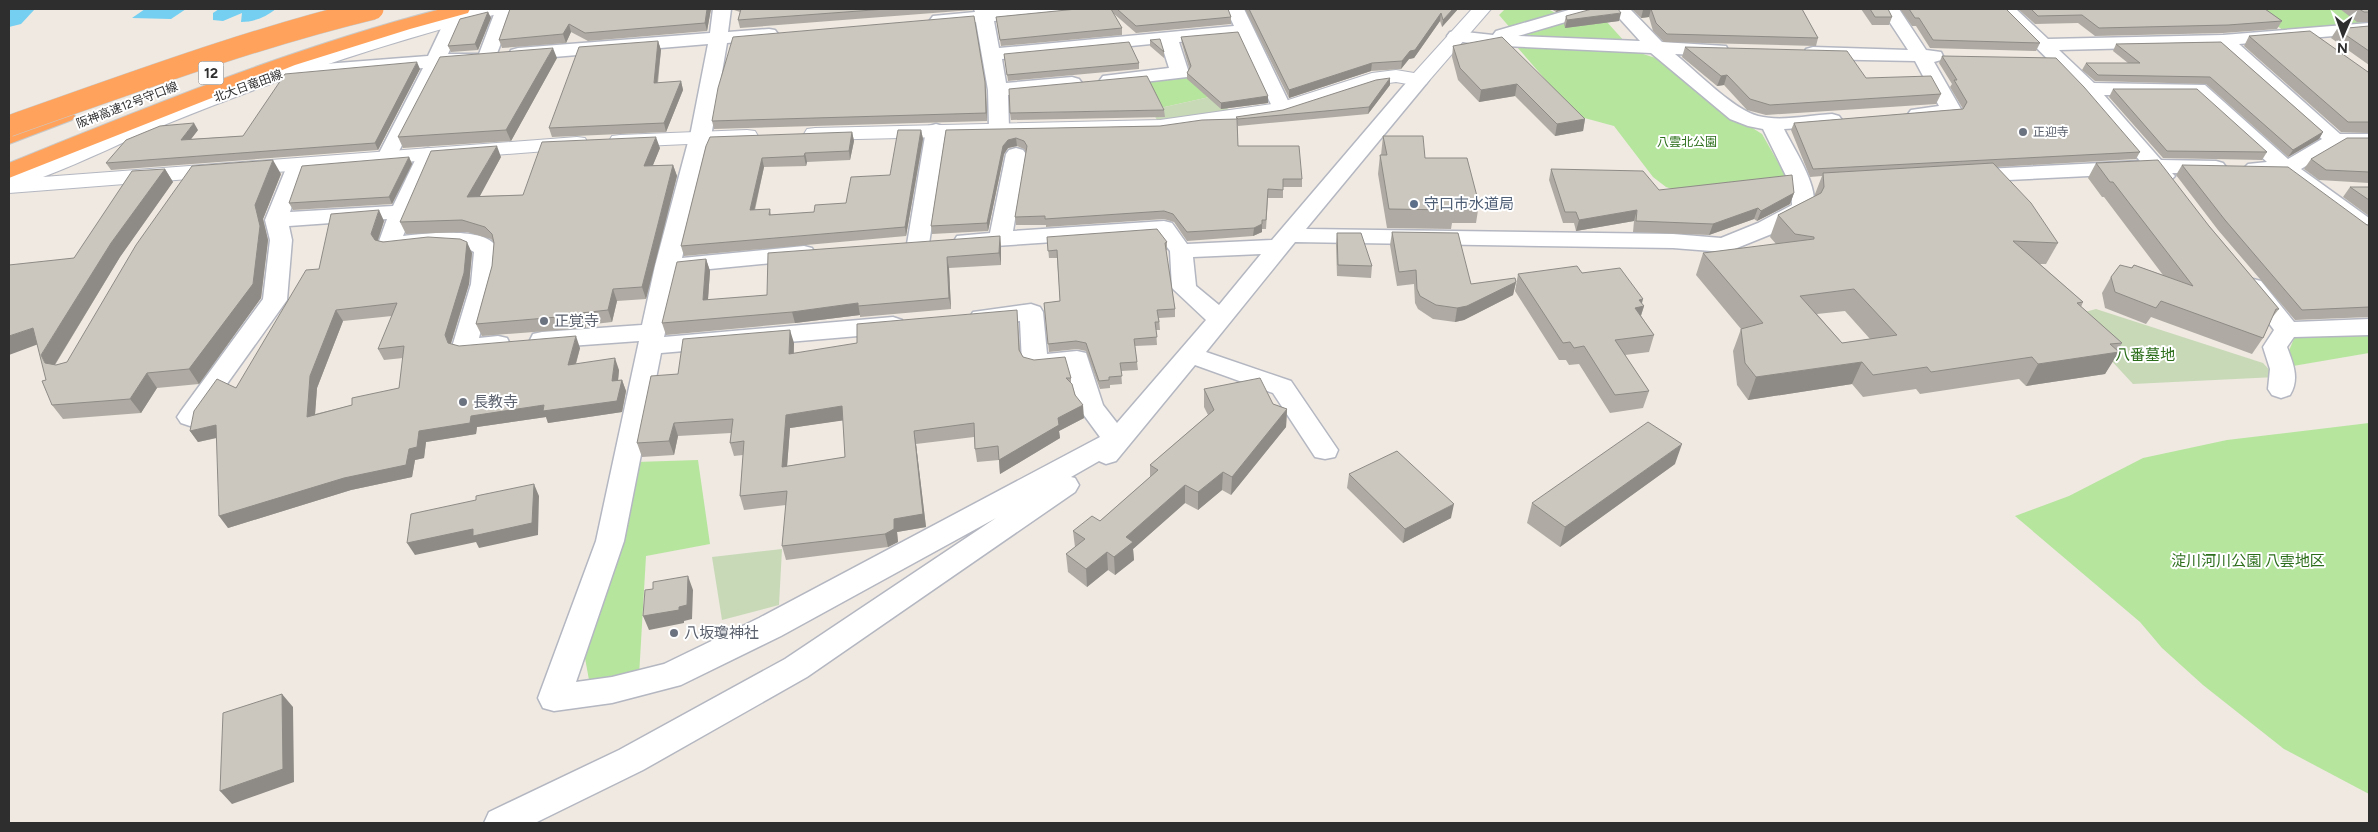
<svg xmlns="http://www.w3.org/2000/svg" width="2378" height="832" font-family="Figtree,'Noto Sans JP',sans-serif">
<rect width="100%" height="100%" fill="#efe9e1"/>
<path fill="#b6e59e" d="M1505 9H1548L1561 16 1512 30 1499 15Z
M2198 9H2356L2369 18V28L2290 35 2257 12Z
M1597 11 1625 42 1508 35Z
M1517 47 1640 53 1668 62 1732 115 1762 134 1791 185 1681 192 1666 187 1653 177 1614 126 1577 116Z
M1192 75 1214 96 1151 110 1140 80Z
M2369 335V353L2293 366 2286 358 2295 336Z
M2369 423V794L2284 749 2203 685 2162 648 2140 622 2015 516 2069 496 2143 458 2227 440Z
M698 460 710 544 646 556 639 676 589 680 585 658 636 462Z"/>
<path fill="#c8d9b8" d="M1214 96 1234 114 1157 120 1151 110Z
M2096 309 2263 363 2276 377 2133 384 2070 316Z
M782 549 779 605 722 620 712 557Z"/>
<path fill="#75cff0" d="M145 9H186L171 19 132 18Z
M219 9H276C265 17 255 22 241 22L242 13 223 21 213 20V13Z"/>
<g fill="none" stroke-linecap="round" stroke-linejoin="round">
<path fill="#75cff0" fill-rule="evenodd" d="M9 9H35L21 24 9 27Z"/>
<defs>
<path id="street" d="M496 9H514L496 56 494 60 442 66 394 161 387 163 380 161 377 157 423 68 286 79 279 77 277 73 279 69 286 67 428 56 446 18 449 14H461L464 18 448 54H479Z
M713 9H731L728 32 769 29 775 30 778 34 775 38 769 39 727 43 712 131 682 258 804 246 812 248 815 253 812 258 804 260 679 272 664 337 893 317 902 320 905 325 902 330 893 333 661 353 624 541 576 682 612 677 664 664 759 618 1100 437 1078 407 1067 368 1035 371 1026 369 1022 363 1020 321 982 325 973 322 970 317 973 312 1031 304 1040 307 1043 312 1047 354 1077 351 1086 353 1103 405 1117 423 1206 320 1172 288 1170 251 1158 235 965 248 957 246 954 241 957 236 990 233 1006 154 1009 150 1016 148 1023 150 1026 154 1013 231 1164 221 1172 223 1187 244 1272 240 1412 76 1419 74 1426 76 1429 80 1426 84 1306 229 1673 234 1721 238 1758 223 1792 205 1791 186 1763 129 1748 126 1730 119 1651 53 1483 45 1450 40 1447 36 1450 32 1456 31 1493 35 1496 31 1572 9H1599L1596 13 1518 36 1640 41 1611 9H1630L1662 42 1726 46 1728 50 1726 54 1719 56 1675 54C1696 71 1734 110 1758 116 1781 122 1809 115 1832 114L1839 116 1842 120 1839 124 1832 126 1784 129C1793 148 1824 193 1811 213L1774 233 1732 250 1724 252 1673 248 1295 242 1206 352 1291 381 1338 450 1335 457 1325 459 1315 457 1273 393 1195 365 1116 461 1106 464 1099 461 1071 477 1075 478 1079 485 1075 492 807 677 643 770 535 823H484L489 812 619 750 785 659 996 518 781 636 681 685 612 703 554 711 543 708 538 698 596 541 639 341 542 348 533 346 530 340 533 334 542 332 642 325 655 266 691 131 708 44 518 60 511 58 509 54 511 50 518 48 710 33ZM1261 254 1219 305 1196 286 1193 257Z
M974 9H1080L1077 13 1071 14 994 21 999 48 1234 26 1226 9H1244L1292 109 1289 113 1282 115 1275 113 1239 36 1179 42 1189 73 1187 77 1110 86 1103 84 1100 80 1103 76 1169 68 1161 43 1002 59 1006 83 1072 77 1079 79 1082 83 1079 87 1072 89 1008 95 1009 128 1006 132 999 134 992 132 989 128 988 90 976 22 939 25 933 24 930 20 933 16 975 12Z
M1881 9H1899L1926 50 1941 52 1943 56 1941 60 1934 62 1962 111 1959 115 1918 120 1911 118 1908 114 1911 110 1939 106 1915 61 1813 59 1806 57 1804 53 1806 49 1813 47 1908 50Z
M1997 9H2016L2048 39 2223 35 2369 23V33L2239 44 2340 134H2369V146H2339L2301 169 2369 218V235L2361 233 2282 175 2248 172 2244 168 2248 164 2267 162 2193 95H2104L2161 160 2216 161 2223 163 2226 167 2223 171 2216 173H2172L2175 176 2171 180C2161 183 2157 181 2150 173L1967 182 1960 180 1956 176 1960 172 1967 170 2140 161 2082 93ZM2218 46 2322 139 2288 159 2205 85 2094 83 2059 50Z
M936 124 943 126 946 130 929 244 926 249 918 251 910 249 907 244 926 130 929 126Z
M428 148 435 150 438 154 403 236C422 234 486 226 496 247 504 263 484 320 479 338L498 336 507 338 510 344 507 350 464 355 455 353 452 347 471 284 474 252C454 239 412 249 389 251L381 249 378 244 387 219 289 226 292 240 287 300 199 423 190 426 181 423 177 417 181 411 263 299 270 240 265 220 289 161 296 159 303 161 306 165 290 212 393 206 418 154 421 150Z
M2253 279 2261 281 2294 322 2369 319V335L2294 337 2287 347C2293 363 2300 379 2290 395L2281 398 2272 395 2268 389 2270 369 2263 347 2274 330 2241 286 2245 281Z"/>
<path id="secondary" d="M473 9H503L501 13C388 42 277 79 169 123 126 140 86 161 43 177L577 137 585 138 588 143 585 148 9 193 10 173 155 114 278 68 361 41Z
M1472 9H1491L1426 84 1419 86 1396 82 1375 85 1282 115 1160 132 815 140 807 139 804 134 807 129 815 128 1160 120 1279 103 1372 73 1396 70 1414 73Z
M747 130 755 131 758 136 755 141 620 147 612 146 609 141 612 136 620 135Z"/>
<path id="highway" d="M441 9H470L468 13 410 29 295 65 9 178V163C151 105 292 48 441 9Z
M65 110 72 112 75 116 72 120 9 144V131Z"/>
</defs>
<use href="#street" stroke="#b4b7c1" stroke-width="3"/>
<use href="#secondary" stroke="#b4b7c1" stroke-width="2"/>
<use href="#highway" stroke="#c9c9c9" stroke-width="2"/>
<use href="#street" fill="#fff" fill-rule="evenodd"/>
<use href="#secondary" fill="#fff" fill-rule="evenodd"/>
<use href="#highway" fill="#ffa35c" fill-rule="evenodd"/>
<defs>
<path id="highway-bridge" d="M9 126C129 84 249 39 373 9"/>
</defs>
<use href="#highway-bridge" stroke="#c9c9c9" stroke-width="22" stroke-linecap="butt"/>
<use href="#highway-bridge" stroke="#ffa35c" stroke-width="21"/>
</g>
<path fill="#afaba4" fill-rule="evenodd" d="M510 9H711L707 31 588 41 571 32 566 43 502 48 499 40Z
M731 9H973L972 10 740 28 738 20 740 12Z
M1077 9H1228L1231 17V24L1136 33 1113 13 1122 28V35L1001 46 996 17Z
M1245 9H1458L1442 27 1440 21 1414 58 1409 59 1401 69 1371 71 1289 98Z
M1551 9H1566L1556 12Z
M1632 9H1802L1818 38 1816 46 1664 42 1653 31 1649 17 1641 18Z
M1861 9H1888L1892 17 1889 25H1872Z
M1900 9H2006L2040 43 2036 51 1930 48 1916 26H1912Z
M2018 9H2265L2282 21 2277 29 2223 33 2095 36 2078 23 2035 24Z
M2340 9H2369V22H2357Z
M488 12 491 18 478 50 451 52 448 46Z
M1566 16 1619 21 1565 28 1564 24Z
M2369 26V65L2331 38 2337 29Z
M2249 36 2369 72V133L2341 132 2244 46Z
M1181 37 1268 96V103L1221 109 1187 79V73L1189 68 1182 44Z
M1150 40 1164 52V58L1150 46Z
M658 41 661 50 658 83 681 81 683 90 666 132 552 137 549 128Z
M2221 42 2323 132 2319 139 2288 157 2206 84 2095 81 2082 70 2086 63H2128L2113 51 2116 44Z
M1453 46 1585 119 1583 131 1555 136 1515 96 1479 102 1458 80 1452 57Z
M1685 47 1866 78 1941 94 1936 104 1766 115 1747 110 1724 85 1717 86 1682 57Z
M1004 54 1139 63V69L1008 81Z
M1942 56 2140 152 2136 159 1996 167 2058 243 2046 264H2040L2083 302 2081 307 2122 343 2105 374 2026 386 2019 379 1920 394 1916 389 1863 397 1852 384 1748 400 1737 385 1733 351 1741 329 1696 275 1703 253 1776 244 1770 237 1778 215 1815 196V194L1822 176 1810 177 1791 130 1794 123 1963 109 1950 87 1952 84 1939 63ZM1845 311 1870 339 1842 343 1817 314Z
M557 58 511 141 403 148 398 137Z
M420 69 378 150 111 170 106 163 198 130 191 139 243 136Z
M1390 85 1368 114 1238 126 1237 124 1238 146 1302 179V187H1283V198H1268L1266 229H1262V232L1253 236 1187 241 1174 222 1164 219 1046 227V225H1016L1015 217 1026 152 1024 149 1017 146 1008 148 1004 154 988 231 932 234 931 226 946 130 1160 126 1236 119V117L1283 110Z
M2113 89 2267 152 2262 160 2163 158 2109 97Z
M986 90 987 121 714 129 712 121Z
M1164 110 1165 117 1011 120 1010 113Z
M921 130 923 139 906 236 684 256 681 246 706 146 852 132 854 141 850 160 807 162 806 166 764 167 755 210 770 209 771 215 814 212 846 203 890 175Z
M1383 136 1425 158 1479 204 1476 223H1452L1451 229 1387 228 1378 174 1380 155H1381Z
M2369 138V183L2319 180 2304 169 2311 159Z
M660 148 653 165H673L677 176 646 299 617 301 612 322 586 325V328L482 336 476 324 492 266 494 243 491 239 467 232 406 234 400 222 501 157 479 196 523 195Z
M409 157 412 164 392 204 293 210 289 203Z
M2096 163 2209 226 2279 309 2271 319 2263 338 2252 354 2151 317 2146 324 2105 308 2102 293 2111 277 2131 268 2134 265 2163 275 2104 197H2102L2088 178Z
M2182 165 2369 225V318V317L2295 320 2218 230 2176 175Z
M165 169 173 182 120 257 55 365H56L67 362 281 174 263 219 268 240 261 298 199 384 157 388 141 413 63 419 52 405 46 380 74 258Z
M1551 169 1659 190 1794 193 1790 204 1757 221 1754 219 1709 235 1633 232 1634 221 1576 231 1574 223H1563L1549 180Z
M2350 187H2369V216L2343 197Z
M384 221 378 241 472 253 469 284 451 344 459 346 580 348 576 364 619 370 618 380H622L626 391 622 412 548 423 546 417 477 427 476 434 426 442 424 458 415 460 412 477 351 490 228 528 217 438 198 442 190 431 236 388 319 269ZM392 316 378 349 384 360 403 358 399 388 352 405 315 414 317 388 343 321Z
M1392 232 1471 284 1516 282 1513 295 1464 320 1455 322 1433 319 1418 309 1415 303 1414 284 1397 286 1390 245Z
M1337 233 1372 266 1371 278 1337 276 1336 245Z
M1000 236 1001 247V265L949 268 951 309 860 317V315L795 323 666 335 662 323 706 259 710 271 708 300 767 295Z
M1047 237 1167 242V250H1166L1175 309V317L1159 318 1160 330H1156L1157 345 1135 346 1138 370 1121 371 1122 384 1110 385V388L1100 389 1086 351 1077 349 1049 352 1044 303 1060 301 1057 258H1049Z
M1582 273 1642 304 1644 306 1641 316 1654 335 1649 352 1625 355 1649 391 1643 408 1610 413 1579 364 1569 365 1566 360H1559L1515 291 1518 274Z
M1018 323 1020 351 1023 357 1071 378V383L1084 418 1059 431 1060 438 1000 474 999 460 977 462 975 449 974 437 916 444 926 527 897 532 898 542 888 547 786 560 782 546 786 505 744 510 740 496 743 455 734 456 730 443 731 433 678 436 674 455 642 457 637 443 678 374 794 343V354ZM843 420 845 457 787 466 790 428Z
M1204 389 1273 404 1287 409 1286 427 1231 495 1222 490 1198 510 1185 503 1133 549 1134 560 1115 575 1108 570 1087 587 1068 572 1066 554 1075 547 1073 531 1100 521 1150 477V465L1208 415 1204 407Z
M1675 464 1560 547 1527 523 1532 503Z
M1349 474 1451 518 1403 543 1347 488Z"/>
<path fill="#8e8b86" d="M707 9H711L707 31 705 23Z
M1453 9H1458L1442 27 1443 20Z
M1557 9H1566L1556 12Z
M1651 9 1649 17 1641 18 1643 10Z
M488 12 491 18 478 50 475 44Z
M1441 13 1440 21 1414 58 1409 59 1401 69 1402 61Z
M1621 13 1619 21 1565 28 1567 20Z
M569 24 571 32 566 43 563 34Z
M658 41 661 50 656 92 654 83Z
M553 48 557 58 511 141 506 130Z
M417 62 420 69 378 150 375 143Z
M1372 63 1371 71 1289 98V90Z
M1727 75 1724 85 1717 86 1721 76Z
M1390 78V85L1368 114 1369 107Z
M681 81 683 90 666 132 664 123Z
M985 82 986 90 987 121 986 113Z
M1517 84 1515 96 1479 102 1481 90Z
M1268 96V103L1221 109V103Z
M1585 119 1583 131 1555 136 1557 124Z
M194 123 198 130 185 147 181 140Z
M921 130 923 139 906 236 905 227Z
M852 132 854 141 850 160 849 151Z
M2323 132 2319 139 2288 157 2293 150Z
M656 137 660 148 648 177 644 166Z
M1016 138 1017 146 1008 148 1004 154 988 231 987 223 1003 146 1008 140Z
M497 146 501 157 473 209 467 197Z
M805 153 807 162 806 166 804 156Z
M409 157 412 164 392 204 389 197Z
M762 158 764 167 752 220 750 210Z
M273 160 281 174 263 219 268 240 261 298 199 384 189 369Z
M673 165 677 176 646 299 642 287Z
M165 169 173 182 120 257 52 369 45 363 41 355 111 243Z
M1794 193 1790 204 1757 221 1761 211Z
M1758 208 1754 219 1709 235 1713 224Z
M379 210 384 221 376 245 371 234Z
M1637 210 1634 221 1576 231 1579 220Z
M1262 224V232L1253 236 1254 228Z
M1000 236 1001 247V265L999 253Z
M467 242 472 253 469 284 450 346 453 354 445 335Z
M947 257 949 268 951 309 949 298Z
M706 259 710 271 707 312 703 300Z
M1516 282 1513 295 1464 320 1455 322 1457 308Z
M613 289 617 301 612 322 608 310Z
M1643 299 1641 307 1644 306 1638 324 1635 308 1639 300Z
M858 303 860 315 795 323 792 312Z
M336 310 343 321 317 388 314 428 307 417 310 376Z
M581 313 586 325V328L581 315Z
M33 328 44 342 9 355V336Z
M790 330 794 343 793 368 789 354Z
M576 336 580 348 572 377 568 365Z
M2119 352 2105 374 2026 386 2038 364Z
M615 358 619 370 617 392 612 381Z
M1862 362 1852 384 1748 400 1756 377Z
M147 373 157 388 141 413 130 399Z
M622 380 626 391 622 412 548 423 546 417 477 427 476 434 426 442 424 458 415 460 412 477 351 490 228 528 219 516 419 431 471 416Z
M1083 405 1084 418 1059 431 1060 438 1000 474 999 460 1058 418Z
M842 406 846 420 790 428 786 480 782 467 786 415Z
M1287 409 1286 427 1231 495 1232 477Z
M674 423 678 436 674 455 669 441Z
M216 425 224 436 198 442 190 431Z
M914 431 916 444 926 527 897 532 898 542 888 547 885 534 894 519Z
M1682 444 1675 464 1560 547 1565 527Z
M1223 472 1222 490 1198 510V492Z
M534 484 539 496 538 535 479 548 476 542 415 555 407 543Z
M1185 485V503L1133 549 1134 560 1115 575 1114 557 1126 537Z
M1454 504 1451 518 1403 543 1405 529Z
M1107 552 1108 570 1087 587 1086 569Z
M688 576 693 590 692 619 684 621V623L649 630 643 616 679 607Z
M282 694 293 707 294 782 232 804 220 791Z"/>
<path fill="#cbc7bf" stroke="#8e8b86" fill-rule="evenodd" d="M510 9H707L705 23 585 33 569 24 563 34 499 40Z
M741 9H886L738 20Z
M1077 9H1111L1122 28 1000 40 996 17Z
M1117 9H1228L1231 17 1136 26Z
M1249 9H1453L1443 20 1441 13 1415 50 1410 51 1402 61 1372 63 1289 90Z
M1592 9H1618L1621 13 1567 20 1566 16Z
M1642 9H1802L1818 38 1667 34 1656 23 1651 9 1643 10Z
M1870 9H1888L1892 17H1875Z
M1909 9H2006L2040 43 1933 40 1919 18H1915Z
M2031 9H2265L2282 21 2228 25 2099 28 2082 15 2038 16Z
M2359 9H2369V12H2364Z
M488 12 475 44 448 46 460 19Z
M974 16 985 82 986 113 712 121 718 88 733 37Z
M2369 26V51L2337 29Z
M2310 31 2368 72H2369V122H2348L2249 36Z
M1238 32 1268 96 1221 103 1187 73 1191 66 1181 37Z
M1502 37 1585 119 1557 124 1517 84 1481 90 1460 68 1453 46Z
M1160 39 1164 52 1150 40Z
M658 41 654 83 681 81 664 123 549 128 579 47Z
M1129 42 1139 63 1007 75 1004 54Z
M2221 42 2323 132 2293 150 2210 77 2098 75 2086 63H2140L2116 44Z
M1685 47 1847 51 1866 78 1931 76 1941 94 1770 105 1750 99 1727 75 1721 76Z
M553 48 506 130 398 137 440 57Z
M1942 56 2056 58 2084 87 2140 152 1813 169 1794 123 1963 109 1967 102 1954 80H1957Z
M417 62 375 143 106 163 126 140 160 126 194 123 181 140 243 136 285 74Z
M1147 76 1164 110 1010 113 1009 89Z
M1390 78 1369 107 1238 119 1236 117 1283 110 1376 80Z
M2113 89H2197L2267 152 2167 151Z
M1237 119 1238 146H1299L1302 179H1283V190L1268 189 1266 220H1262V224L1254 228 1187 232 1173 214 1164 211 1045 219V216L1015 217 1027 146 1024 141 1016 138 1008 140 1003 146 987 223 931 226 946 130 1160 126 1202 120Z
M898 130H921L905 227 681 246 706 146 710 137 852 132 849 151 805 153 804 156 762 158 750 210 770 209 769 215 814 212 815 205 846 203 851 177 890 175Z
M1383 136H1423L1425 158H1467L1479 204 1452 203 1454 210 1389 209 1380 155H1387Z
M656 137 644 166 673 165 642 287 613 289 608 310 581 313V315L476 324 492 266 494 243 492 234 485 227 462 220 400 222 431 151 497 146 467 197 523 195 542 142Z
M2347 138H2369V172L2326 170 2311 159Z
M409 157 389 197 289 203 302 166Z
M273 160 255 205 260 226 253 284 189 369 147 373 130 399 52 405 42 381 46 380 33 328 9 336V265L74 258 132 171 165 169 111 243 41 355 45 363 56 365 67 362 136 245 192 166Z
M2158 160 2209 226 2279 309H2276L2263 338 2161 301 2156 308 2115 292 2111 277 2120 265 2132 268 2134 265 2193 286 2113 182H2110L2096 163Z
M1993 163 2031 203 2058 243 2013 241 2083 302 2077 303 2122 343 2110 344 2119 352 2038 364 2032 357 1931 372 1927 367 1873 375 1862 362 1756 377 1745 363 1741 329 1763 323 1703 253 1814 239V237L1795 234 1778 215 1821 193 1824 187 1823 173ZM1854 289 1897 335 1842 343 1800 296Z
M2182 165 2288 167 2367 225H2369V307L2302 310 2225 220Z
M1551 169 1643 171 1659 190 1792 175 1794 193 1761 211 1758 208 1713 224 1636 221 1637 210 1579 220 1576 212H1565Z
M2350 187H2369V200Z
M379 210 371 234 375 240 383 242 428 237 460 239 467 242 464 273 445 335 448 343 459 346 576 336 568 365 615 358 612 381 622 380 617 401 543 411 544 405 471 416 470 423 419 431 417 447 409 449 406 465 344 478 219 516 216 425 190 431 194 411 217 379 236 388 306 270 319 269 331 214ZM397 303 378 349 404 346 399 388 352 398V405L307 417 310 376 336 310Z
M1157 229 1167 242 1165 243 1175 309 1157 310 1159 322H1155L1157 337 1134 339 1137 362 1120 363 1122 376 1109 377V380L1099 381 1086 343 1076 341 1048 344 1044 303 1060 301 1057 250 1048 251 1047 237Z
M1392 232 1458 233 1471 284 1515 278 1516 282 1467 306 1457 308 1436 305 1420 296 1417 289 1416 270 1399 272Z
M1337 233H1361L1372 266 1338 265Z
M1000 236 999 253 947 257 949 298 858 306V303L792 312 662 323 677 262 706 259 703 300 767 295 768 253Z
M1577 266 1582 273 1620 268 1643 299 1639 300 1644 306 1635 308 1654 335 1615 340 1649 391 1615 395 1584 346 1574 348 1570 342 1563 343 1518 274Z
M1017 310 1019 350 1023 357 1034 360 1065 357 1071 378H1066L1072 384 1075 395 1083 405 1058 418 1059 425 999 460 998 446 975 449 974 423 914 431 923 514 894 519V529L885 534 782 546 787 491 740 496 744 441 730 443 733 419 674 423 669 441 637 443 651 376 678 374 683 339 790 330 789 354 857 343V324ZM842 406 845 457 782 467 786 415Z
M1260 378 1273 404 1287 409 1232 477 1223 472 1198 492 1185 485 1126 537 1133 542 1114 557 1107 552 1086 569 1066 554 1085 539 1073 531 1092 516 1100 521 1158 470 1150 465 1214 410 1204 389Z
M1648 422 1682 444 1565 527 1532 503Z
M1397 451 1454 504 1405 529 1349 474Z
M534 484 532 523 473 536V529L407 543 411 514 476 500V496Z
M688 576 687 605 679 607V610L643 616 645 590 653 589V582Z
M282 694 283 769 220 791 223 713Z"/>
<g fill="#6b7280" stroke="#fff" stroke-width="2">
<circle cx="2023" cy="132" r="5"/>
<circle cx="544" cy="321" r="5"/>
<circle cx="463" cy="402" r="5"/>
<circle cx="674" cy="633" r="5"/>
</g>
<circle fill="#5c6f8a" stroke="#fff" stroke-width="2" cx="1414" cy="204" r="5"/>
<g text-anchor="middle" stroke-width="4" stroke-linejoin="round" paint-order="stroke">
<g font-size="12" fill="#2e2e2e" stroke="#fff">
<text transform="translate(248 86) rotate(-20)" y="4">北大日竜田線</text>
<text transform="translate(127 105) rotate(-21)" y="4">阪神高速12号守口線</text>
</g>
<g font-size="12" fill="#5b616d" stroke="#fff" text-anchor="start">
<text x="2033" y="136">正迎寺</text>
</g>
<g font-size="12" fill="#2c6e1b" stroke="#fff">
<text x="1687" y="146">八雲北公園</text>
</g>
<rect fill="#fff" stroke="#6d6d6d" stroke-width="1" x="198.5" y="61.5" width="25" height="23" rx="4"/>
<g font-size="14" font-weight="bold" fill="#2e2e2e">
<text x="211" y="78">12</text>
</g>
<g font-size="15" fill="#4e5e75" stroke="#fff" text-anchor="start">
<text x="1424" y="209">守口市水道局</text>
</g>
<g font-size="15" fill="#5b616d" stroke="#fff" text-anchor="start">
<text x="554" y="326">正覚寺</text>
<text x="473" y="407">長教寺</text>
<text x="684" y="638">八坂瓊神社</text>
</g>
<g font-size="15" fill="#2c6e1b" stroke="#fff">
<text x="2145" y="360">八番墓地</text>
<text x="2248" y="566">淀川河川公園 八雲地区</text>
</g>
</g>
<rect width="2378" height="832" fill="none" stroke="#2e2e2e" stroke-width="20"/>
<g transform="translate(2343 35) rotate(182)" stroke="#ffffff" stroke-width="4" paint-order="stroke">
<path d="M0-4L9 19L0 12L-9 19Z" fill="#2e2e2e"/>
<text y="-8" font-size="14" font-weight="bold" text-anchor="middle" fill="#2e2e2e">N</text>
</g>
</svg>
